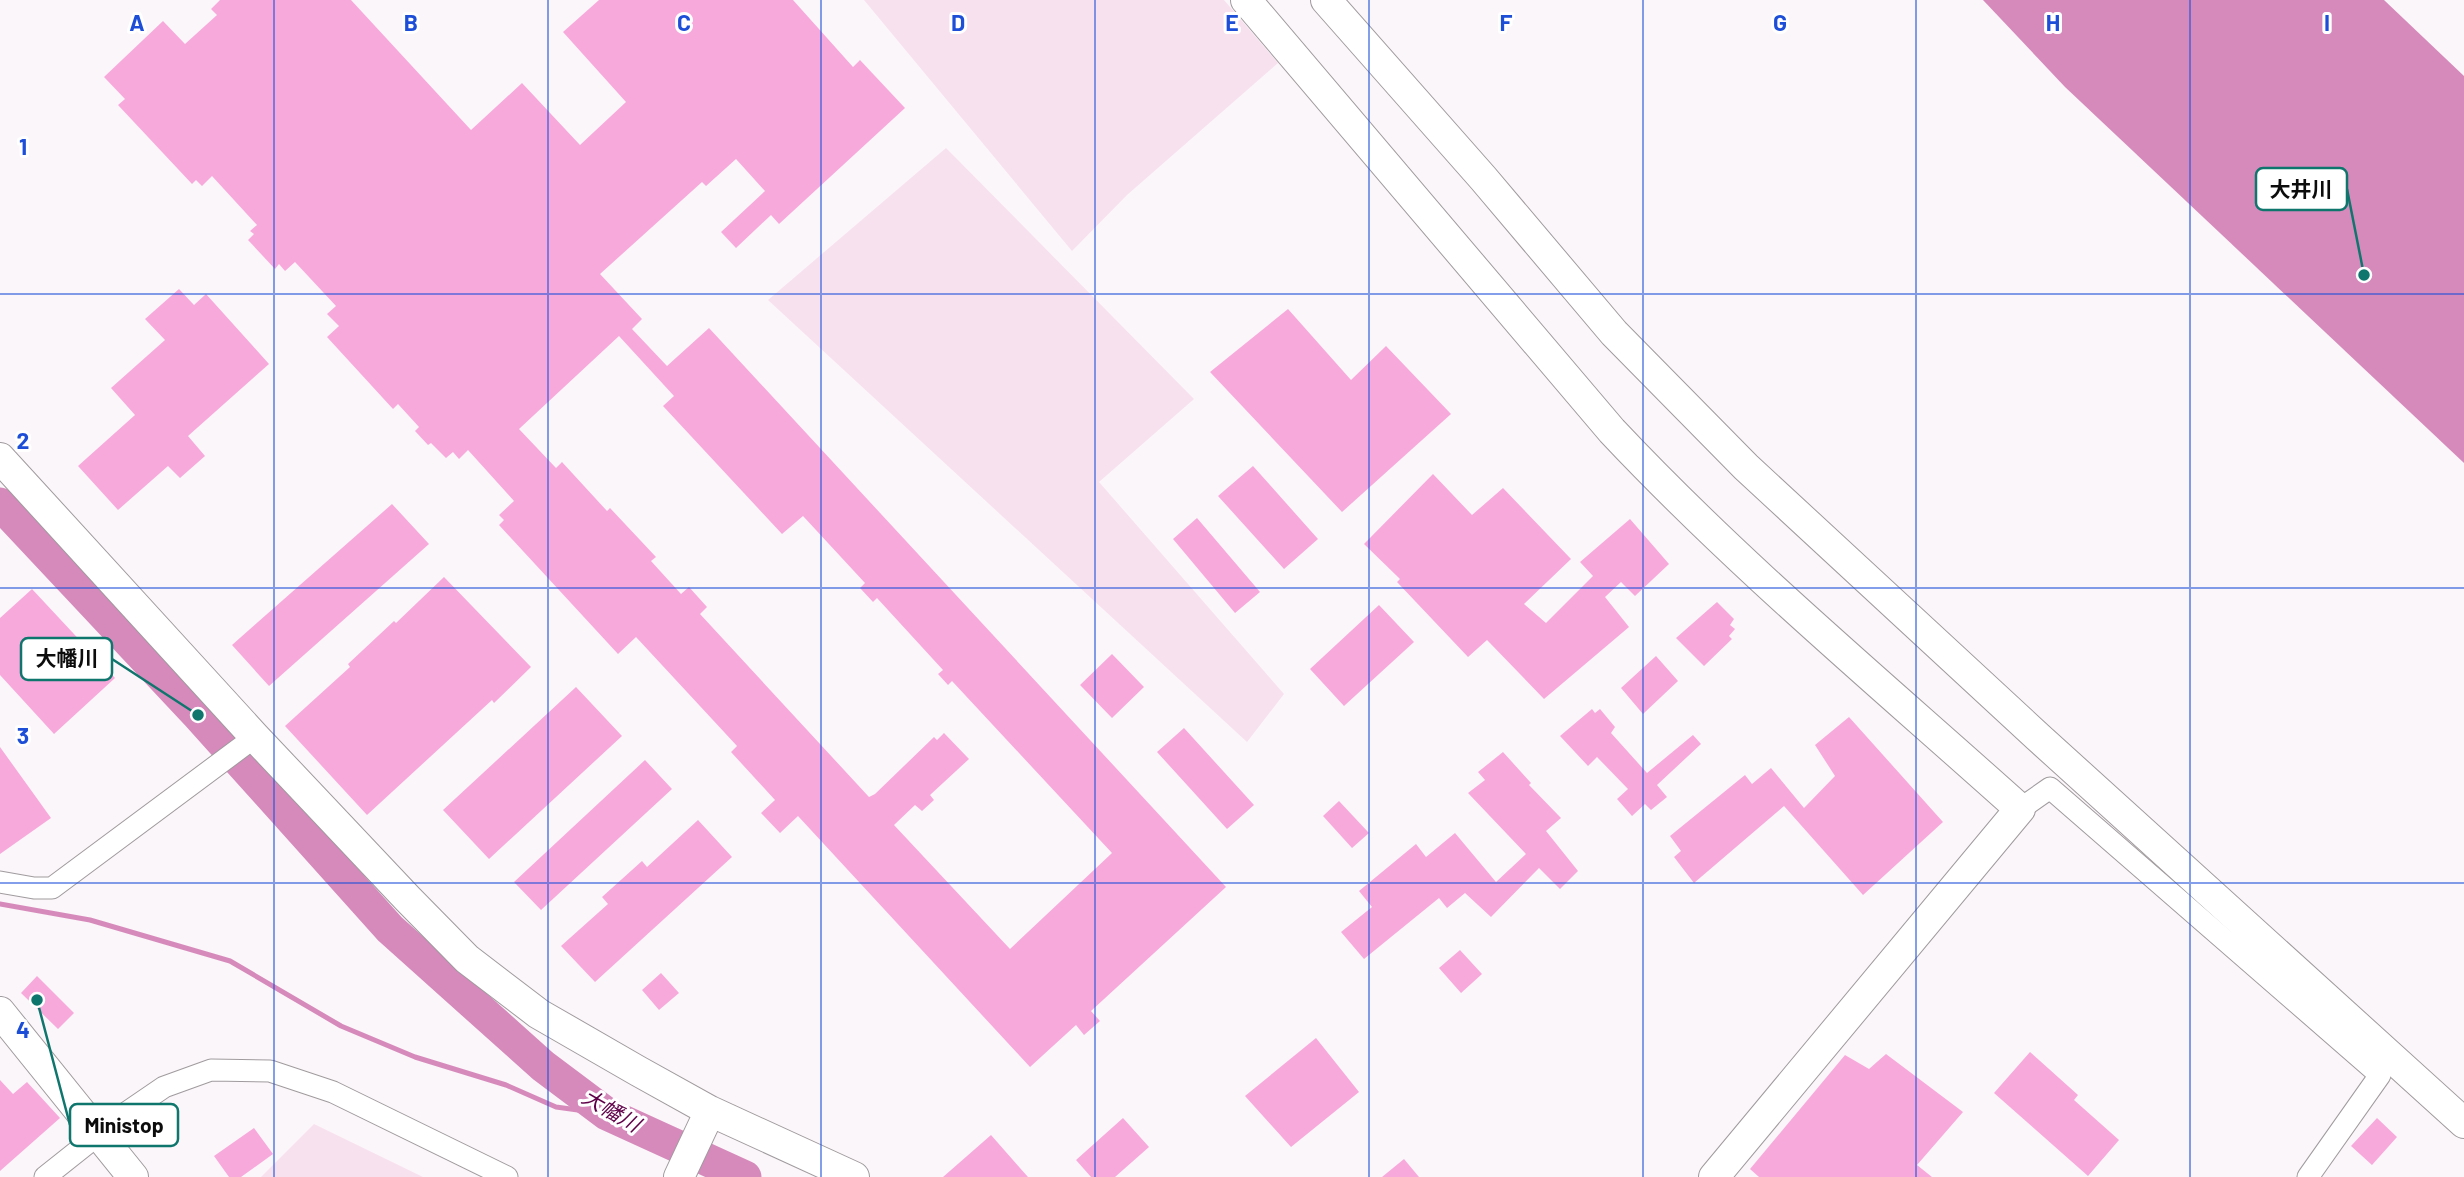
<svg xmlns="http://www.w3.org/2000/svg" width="2464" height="1177" font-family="Barlow,'Noto Sans JP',sans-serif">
<rect width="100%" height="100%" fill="#fbf6f9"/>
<path fill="#f8e1ef" d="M864 0H1224L1278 63 1127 195 1072 251Z
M946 148 1194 399 1099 482 1284 694 1247 742 768 300Z
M314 1124 423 1177H261Z"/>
<path fill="#d68abc" d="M1983 0H2384L2464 76V463L2065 87Z"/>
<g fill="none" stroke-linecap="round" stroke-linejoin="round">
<path stroke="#d68abc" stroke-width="5" d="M0 904 90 920 230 961 341 1026 415 1057 506 1085 556 1107 607 1114"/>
<path stroke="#d68abc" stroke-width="33" d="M0 504 198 715 390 929 543 1066 607 1114 745 1177"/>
</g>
<path fill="#f8a9dc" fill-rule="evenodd" d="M220 0H351L471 130 522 83 580 145 626 102 563 32 599 0H793L853 67 860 60 905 108 779 224 771 215 736 248 721 232 765 191 736 159 706 186 702 182 600 274 642 319 632 329 667 366 709 328 1226 887 1091 1011 1100 1021 1084 1035 1076 1025 1030 1067 798 816 780 833 761 813 775 800 731 752 737 746 636 637 618 654 499 525 504 520 499 515 514 501 468 450 459 459 453 452 446 458 431 443 428 445 415 431 419 427 398 404 393 409 327 337 339 326 327 314 336 306 295 262 285 271 279 264 275 269 248 240 254 234 250 231 257 225 212 176 202 186 196 180 192 184 118 105 125 99 104 77 163 21 185 44 217 15 211 9ZM619 336 674 396 663 406 782 534 803 516 865 583 860 588 873 602 877 598 943 670 938 674 948 685 952 681 1112 853 1010 949 894 825 915 805 922 811 934 800 930 795 969 759 944 733 937 740 934 737 875 794 869 797 700 614 707 607 689 587 681 594 651 561 656 557 610 508 607 511 562 462 556 468 519 429Z
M179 289 194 305 206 294 269 364 188 436 205 456 180 478 168 466 118 510 78 466 135 415 111 388 165 340 145 319Z
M1288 309 1351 380 1386 346 1451 414 1342 512 1210 372Z
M1253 466 1318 539 1284 569 1218 496Z
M1433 474 1472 515 1503 488 1571 559 1524 604 1546 623 1593 576 1580 562 1630 519 1669 564 1635 596 1621 582 1605 597 1629 627 1544 699 1487 640 1468 657 1397 582 1400 579 1364 544Z
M392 504 429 544 269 686 232 645Z
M1197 518 1260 592 1235 613 1173 539Z
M444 577 531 667 494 703 492 700 367 815 285 726 350 667 348 664 394 621 396 623Z
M32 589 115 678 54 734 0 675V618Z
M1717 602 1734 619 1730 625 1735 629 1729 636 1732 639 1704 666 1676 638Z
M1379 605 1414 642 1344 706 1310 669Z
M1112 654 1144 687 1112 718 1080 685Z
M1656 656 1678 681 1643 714 1621 688Z
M576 687 622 736 489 859 443 810Z
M1592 709 1595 713 1600 709 1615 727 1611 733 1647 773 1693 735 1701 744 1657 785 1667 797 1651 810 1645 804 1632 816 1617 799 1628 789 1597 757 1588 766 1560 736Z
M1849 717 1943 822 1863 895 1784 806 1694 883 1674 857 1681 851 1670 836 1745 775 1752 784 1771 768 1804 808 1835 776 1815 745Z
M1184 728 1254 805 1227 829 1157 752Z
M0 747 51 818 0 854Z
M1503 752 1531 783 1529 785 1561 818 1546 831 1578 871 1560 889 1539 868 1491 917 1465 893 1447 908 1439 898 1364 959 1341 932 1372 907 1359 891 1416 844 1426 857 1455 833 1496 882 1526 854 1468 793 1485 780 1478 772Z
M645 760 672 789 541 910 514 882Z
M1339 801 1369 833 1352 848 1323 816Z
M698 820 732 857 595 982 561 946 608 904 602 897 642 861 647 867Z
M1460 950 1482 974 1461 993 1439 968Z
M661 973 679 993 659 1010 642 990Z
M37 976 74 1013 58 1029 21 993Z
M1316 1038 1359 1092 1291 1147 1245 1096Z
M2030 1052 2078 1095 2074 1100 2119 1140 2088 1176 1994 1093Z
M1886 1054 1963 1112 1917 1165 1932 1177H1759L1750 1169 1845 1055 1869 1069Z
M0 1080 13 1094 27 1082 60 1118 0 1171Z
M1123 1118 1149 1147 1115 1177H1091L1076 1160Z
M2377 1118 2397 1137 2372 1165 2351 1146Z
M254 1128 273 1154 241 1177H229L214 1156Z
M991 1135 1028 1177H943Z
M1404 1159 1419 1177H1382Z"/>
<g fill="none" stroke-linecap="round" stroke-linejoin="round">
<defs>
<path id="street" d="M2020 809 2050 788 2380 1075 2308 1177
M0 882 34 888H52L255 737
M45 1177 123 1115 164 1087 211 1070 270 1071 333 1092 507 1177"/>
<path id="secondary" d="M1246 0 1612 431C1739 566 1882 685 2020 809L1714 1177
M1326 0 1483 178 1614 333 1746 467 2038 737 2464 1123
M0 458 255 737 408 899 467 959 539 1014 638 1071 710 1111 854 1177
M0 1012 133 1177
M679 1177 710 1111"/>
</defs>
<use href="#street" stroke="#a09b9e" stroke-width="23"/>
<use href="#secondary" stroke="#a09b9e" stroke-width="32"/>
<use href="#street" stroke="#fff" stroke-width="21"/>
<use href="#secondary" stroke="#fff" stroke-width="30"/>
</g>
<path fill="none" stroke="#1d4ed8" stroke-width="2" stroke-opacity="0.55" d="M274 0V1177M548 0V1177M821 0V1177M1095 0V1177M1369 0V1177M1643 0V1177M1916 0V1177M2190 0V1177M0 294H2464M0 588H2464M0 883H2464"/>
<g text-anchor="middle" stroke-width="6" stroke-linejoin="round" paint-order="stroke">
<g font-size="21" font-style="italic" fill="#5f0049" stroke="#fff">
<text transform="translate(611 1111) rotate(30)" y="7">大幡川</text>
</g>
</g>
<g font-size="23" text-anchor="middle" font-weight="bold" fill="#1d4ed8" stroke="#fff" stroke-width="6" stroke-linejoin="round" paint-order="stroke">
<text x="137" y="31">A</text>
<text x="411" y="31">B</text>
<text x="684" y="31">C</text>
<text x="958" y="31">D</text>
<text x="1232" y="31">E</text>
<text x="1506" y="31">F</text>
<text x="1780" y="31">G</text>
<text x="2053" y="31">H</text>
<text x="2327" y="31">I</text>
<text x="23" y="155">1</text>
<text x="23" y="449">2</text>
<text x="23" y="744">3</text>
<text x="23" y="1038">4</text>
</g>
<path fill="none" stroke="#0f766e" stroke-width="2.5" d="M2364 275L2347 189M198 715L112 659M37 1000L70 1125"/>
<g fill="#0f766e" stroke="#fff" stroke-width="2.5">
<circle cx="2364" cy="275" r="7"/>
<circle cx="198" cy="715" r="7"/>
<circle cx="37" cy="1000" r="7"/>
</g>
<g fill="#fff" stroke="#0f766e" stroke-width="2.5">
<rect x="2256" y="168" width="91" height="42" rx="7"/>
<rect x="21" y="638" width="91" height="42" rx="7"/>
<rect x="70" y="1104" width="108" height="42" rx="7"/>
</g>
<g font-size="21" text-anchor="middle" font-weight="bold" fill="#0d0c0d">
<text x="2301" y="197">大井川</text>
<text x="67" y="666">大幡川</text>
<text x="124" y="1133">Ministop</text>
</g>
</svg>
